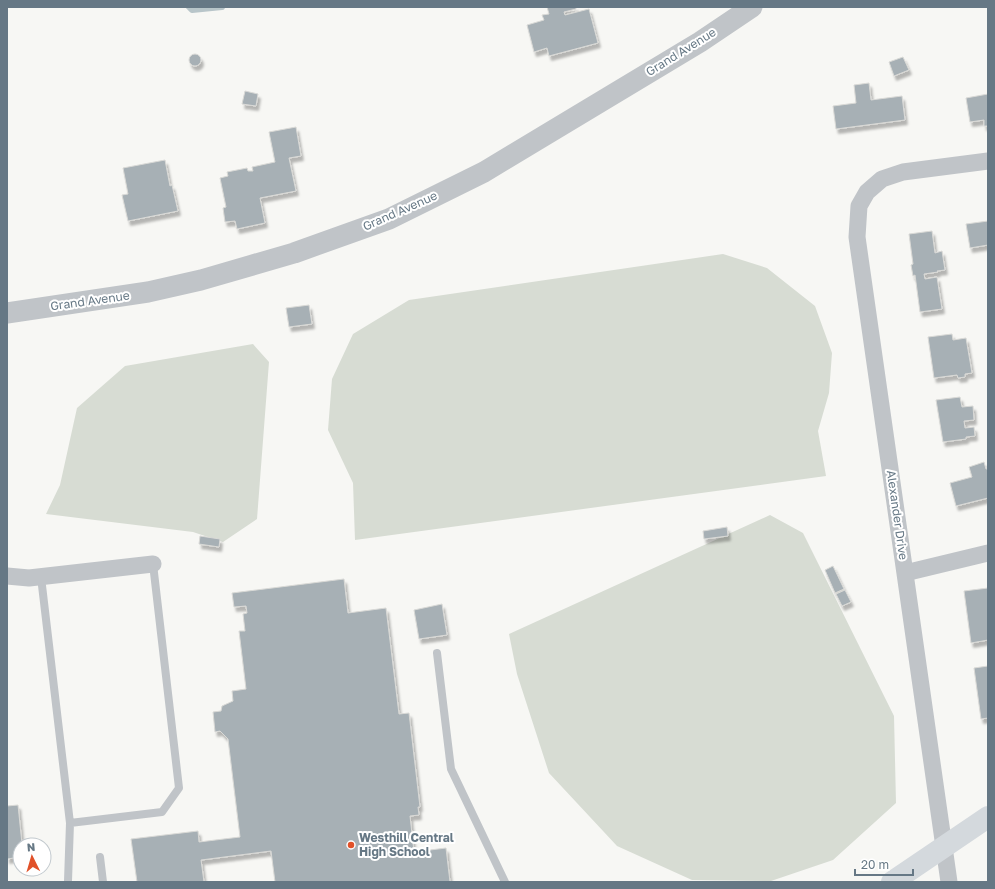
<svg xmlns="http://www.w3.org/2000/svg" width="995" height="889" font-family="'Golos Text',sans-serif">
<defs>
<filter id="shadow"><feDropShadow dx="2.5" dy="4.5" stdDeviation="1" flood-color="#0004"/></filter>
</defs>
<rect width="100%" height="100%" fill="#f7f7f4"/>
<path fill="#d7dcd3" d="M723 254 767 268 815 306 832 353 829 393 818 431 826 476 355 540 353 483 328 430 332 379 353 334 409 300Z
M253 344 269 362 257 519 223 542 193 532 46 514 60 485 77 408 125 366Z
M770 515 803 533 894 716 896 803 833 860 771 881 692 880 617 846 549 773 517 674 509 634Z"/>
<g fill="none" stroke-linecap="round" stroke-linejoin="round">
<path stroke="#b8c5c9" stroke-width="6" d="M189 7 192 10 222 7"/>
</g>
<path fill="#a7b0b5" stroke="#d9d9d6" filter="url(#shadow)" d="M547 7H576V9L564 12 565 15 589 9 598 43 549 56 547 48 534 52 527 25 544 20 542 15 549 14Z
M189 60a6 6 0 1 1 12 0a6 6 0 1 1-12 0Z
M903 57 909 70 894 76 889 62Z
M869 83 871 100 902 96 905 120 836 129 833 106 856 103 854 85Z
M245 91 258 94 256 106 242 104Z
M988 94V126H984V120L970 122 966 98Z
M296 127 301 156 289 158 296 191 260 198 265 223 237 229 235 221 225 222 223 208 226 207 220 178 228 176 227 172 247 168 248 171H253L252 167 275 162 269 132Z
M165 160 170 186 172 185 178 211 128 221 122 195 128 194 123 168Z
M988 221V245L970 248 966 224Z
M932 231 935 253 942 251 945 270 937 271 938 272 924 274 925 279 937 277 942 309 920 312 915 275 913 276 911 265 913 264 909 234Z
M309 305 312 324 289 327 286 308Z
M952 334 953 340 966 338 972 373 965 374V377L958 378 957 375 934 378 928 337Z
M960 397 962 407 973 406 974 420 964 421 965 428 974 427 975 436 966 437V439L943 442 936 400Z
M984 462 986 469H988V498L956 506 950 483 972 477 969 467Z
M727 527 728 536 704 539 703 531Z
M200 536 220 539 219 547 199 544Z
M833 566 844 589 835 593 825 570Z
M344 579 348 613 386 608 399 714 409 713 420 807H418L419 815 410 816 414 852 446 848 450 882H275L271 851 201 860 204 882H137L131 839 198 831 199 842 240 837 228 739 220 731 215 732 213 712 221 711 222 706 233 701 232 691 246 689 239 631H245L243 614 247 613 246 606 234 607 232 593Z
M988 588V640L971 643 964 591Z
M845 590 851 602 842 606 836 594Z
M442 604 447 635 419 639 414 610Z
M988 666V718L981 719 974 668Z
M18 805 22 844 40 842 41 845H20V857L7 859V806Z"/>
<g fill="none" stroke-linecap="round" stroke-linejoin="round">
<path stroke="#c0c4c8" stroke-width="8" d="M41 577 70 823 162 812 179 788 153 564
M437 653 451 769 505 882
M100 857 103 882
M68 881 70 823"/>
<path stroke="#c0c4c8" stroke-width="17" d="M905 573 988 553
M7 576 29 578 153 564
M949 882 857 237 859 206 867 192 882 179 903 172 988 161"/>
<path stroke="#c0c4c8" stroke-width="21" d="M7 313 148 292 201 280 294 253 389 219 484 172 700 42 752 7"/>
<path stroke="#d4d9dd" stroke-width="22" d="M892 882 988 817"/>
</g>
<circle fill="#e15129" stroke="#fff" stroke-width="1.5" cx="351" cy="845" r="4"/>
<g text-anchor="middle" stroke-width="4" stroke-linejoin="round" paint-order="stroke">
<g font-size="12" fill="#667885" stroke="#fff">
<text transform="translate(681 52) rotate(-32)" y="4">Grand Avenue</text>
<text transform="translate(400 211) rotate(-24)" y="4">Grand Avenue</text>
<text transform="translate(90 301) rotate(-8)" y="4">Grand Avenue</text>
<text transform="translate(897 515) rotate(82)" y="4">Alexander Drive</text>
</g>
<g font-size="12" font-weight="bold" fill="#667885" stroke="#fff" text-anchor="start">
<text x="359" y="842">Westhill Central<tspan x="359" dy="14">High School</tspan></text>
</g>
</g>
<rect width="995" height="889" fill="none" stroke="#667885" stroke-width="16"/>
<g transform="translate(32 857) rotate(355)"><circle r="19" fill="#ffffff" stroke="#c2c9ce"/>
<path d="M0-3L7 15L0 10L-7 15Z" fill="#e15129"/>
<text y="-6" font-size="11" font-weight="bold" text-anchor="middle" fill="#667885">N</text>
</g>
<path d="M855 869v6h58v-6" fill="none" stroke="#667885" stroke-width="2"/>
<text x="861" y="869" font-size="12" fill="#667885" stroke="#ffffff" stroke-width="3" paint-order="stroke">20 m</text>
</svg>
